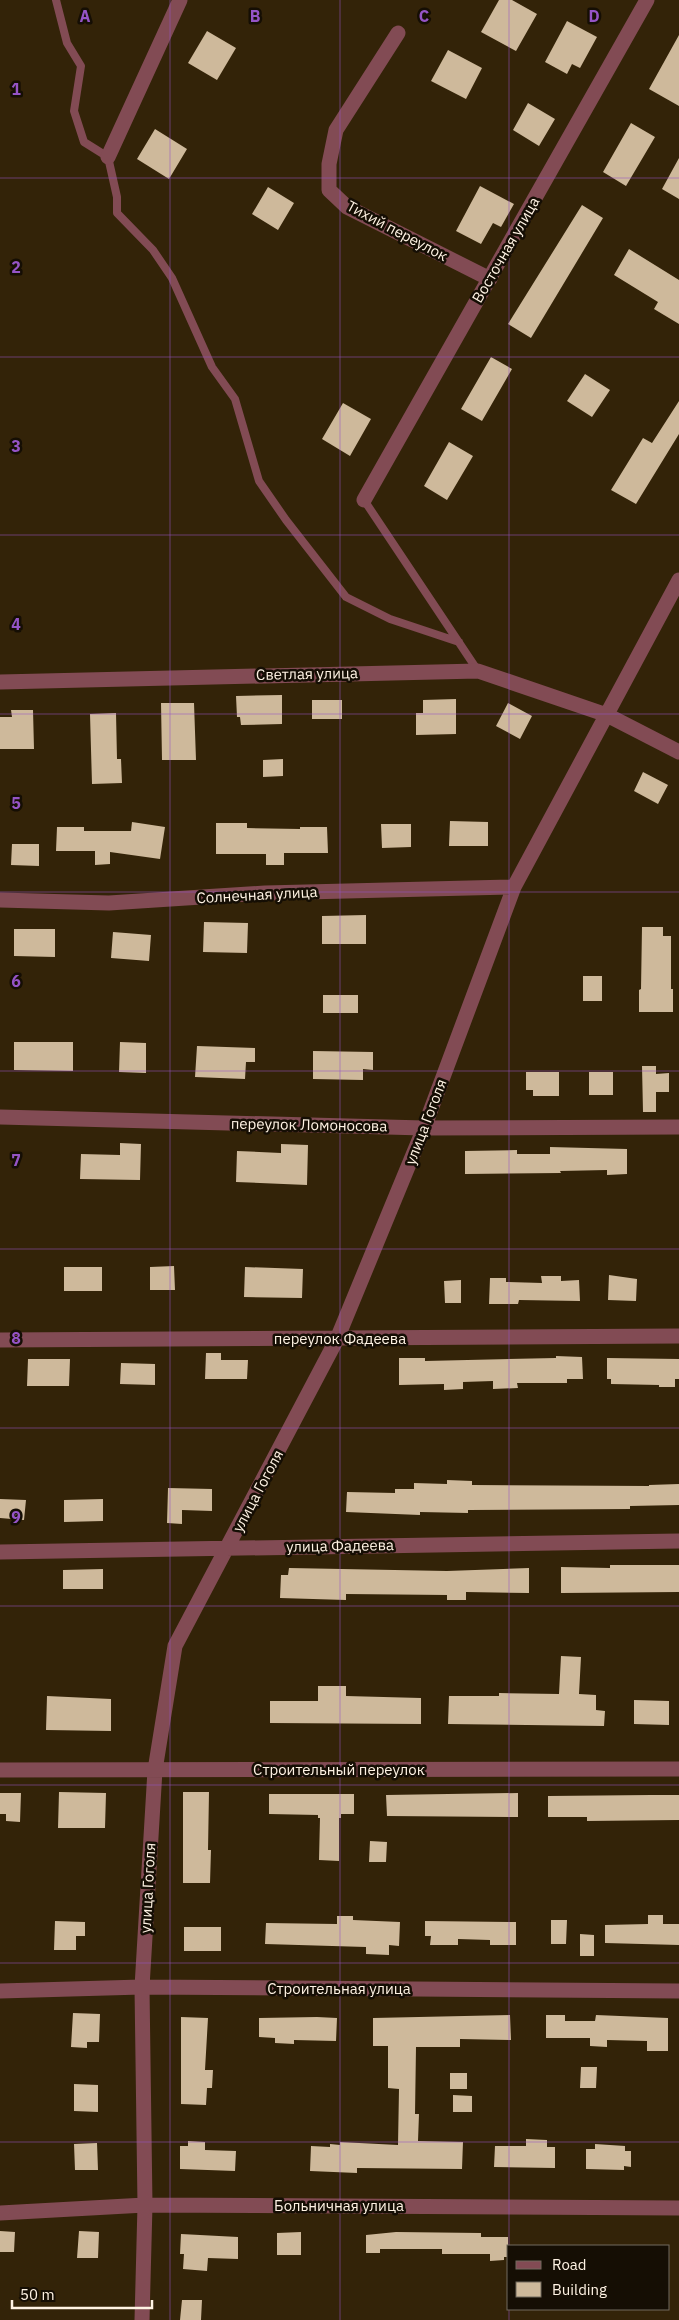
<svg xmlns="http://www.w3.org/2000/svg" width="679" height="2320" font-family="'IBM Plex Sans',sans-serif">
<rect width="100%" height="100%" fill="#332308"/>
<path fill="#ceb99b" d="M499 0H512L537 14 516 51 481 32Z
M567 21 597 37 580 68 572 64 567 74 545 62Z
M207 31 236 48 217 80 188 63Z
M679 35V106L649 89Z
M448 50 482 68 466 99 431 81Z
M528 103 555 119 539 146 513 130Z
M631 123 655 137 626 186 603 172Z
M155 129 187 149 169 179 137 159Z
M679 158V199L662 189Z
M480 186 514 204 501 227 493 223 481 244 456 231Z
M268 187 294 203 278 230 252 214Z
M582 205 603 218 531 338 508 324Z
M629 249 679 280V324L654 309 658 302 614 275Z
M491 357 512 369 482 421 461 409Z
M585 374 610 390 592 417 567 401Z
M679 401V434L636 504 611 490 643 438 652 443Z
M343 403 371 419 350 456 322 439Z
M449 442 473 456 447 500 424 486Z
M282 695V724L241 725 240 717H237L236 696Z
M456 699V734L416 735V713H423V700Z
M312 700H342V719H312Z
M161 703H194L196 760H162Z
M508 703 532 716 520 739 496 726Z
M11 710H33L34 749H0V717H12Z
M116 713 117 759H121L122 783 92 784 90 714Z
M283 759V776L263 777V760Z
M643 772 668 785 658 804 634 791Z
M450 821 488 822V846H449Z
M132 822 165 827 160 859 110 852V864L95 865V851H56L57 827H84V831H131Z
M216 823H247V828L300 829V827H327L328 853H284V865H266V854H216Z
M381 824H411V847L382 848Z
M12 844H39V866L11 865Z
M366 915V944H322V916Z
M204 922 248 923 247 953 203 952Z
M642 927H663V936H671V989H673V1012H639V990L641 989Z
M14 929H55V957L14 956Z
M113 932 151 935 149 961 111 958Z
M583 976H602V1001H583Z
M323 995H358V1013H323Z
M14 1042H73V1071L14 1070Z
M120 1042 146 1043V1073L119 1072Z
M197 1046 255 1048V1062H246L245 1079 195 1077Z
M313 1051 373 1052V1070L363 1069V1080L313 1079Z
M642 1066H656V1074L669 1073V1092H656V1112H643Z
M526 1072H559V1096H533V1090H526Z
M589 1072H613V1095H589Z
M120 1143 141 1144 140 1180 80 1179 81 1154 120 1155Z
M281 1144 308 1145 307 1185 236 1182 237 1151 281 1153Z
M550 1147 627 1149V1174L607 1175V1170L560 1171 561 1173 465 1174V1151L517 1150V1154H550Z
M174 1266 175 1290H150V1267Z
M64 1267H102V1291H64Z
M245 1267 303 1269 302 1298 244 1297Z
M609 1275 637 1279 636 1301 608 1300Z
M541 1276H561V1281L579 1280 580 1301 519 1300 518 1304H489L490 1278H506V1282L542 1283Z
M461 1280V1303H445L444 1281Z
M206 1353H221V1360H248L247 1379H205Z
M556 1356 582 1357 583 1379H567V1383H517L518 1388 493 1389V1381L463 1382V1389L444 1390V1384L399 1385V1358H425V1361L556 1358Z
M607 1358 679 1359V1379H675V1387H659V1385L611 1384V1379H607Z
M28 1359H70L69 1386H27Z
M121 1363 155 1364V1385L120 1384Z
M447 1480 472 1481V1485L649 1486V1485L679 1484V1505L630 1506V1509L468 1510V1513L420 1512V1515L346 1512 347 1492 395 1493V1489H414V1483L447 1484Z
M168 1488 212 1489V1511L182 1510V1524L167 1523Z
M0 1499 26 1500 24 1520 0 1518Z
M103 1499V1521L64 1522V1500Z
M610 1565H679V1592L561 1593V1567L610 1568Z
M289 1568 447 1571 529 1568V1593L466 1592V1600H447V1595L346 1594V1600L280 1598 281 1575H288Z
M103 1569V1589H63V1570Z
M561 1656 581 1657 579 1694 596 1695V1710L605 1711 604 1726 448 1724 449 1696H499V1693L559 1694Z
M318 1686H346V1696L421 1698V1724L270 1723V1701H318Z
M47 1696 111 1699V1731L46 1730Z
M634 1700 669 1701V1725L634 1724Z
M59 1792 106 1793 105 1828H58Z
M183 1792H209L208 1850H211L210 1883H183Z
M0 1793H21L20 1822 6 1821V1814H0Z
M518 1793V1817L387 1816 386 1795Z
M269 1794H354V1814H341V1818H339V1861L319 1860 320 1818H318V1815L269 1814Z
M651 1795H679V1820L587 1821V1817H548V1796Z
M370 1841 387 1842 386 1862H369Z
M648 1915H663V1924H679V1945L605 1943V1925L648 1924Z
M337 1916H353V1920L400 1922 399 1946 389 1945V1955L366 1954V1947L265 1944 266 1923 337 1924Z
M551 1920H567L566 1944H551Z
M55 1921 85 1922V1936H76V1950H54Z
M425 1921 516 1922V1945H490V1940L458 1939V1945H430L431 1936H425Z
M184 1927H221V1951H184Z
M580 1934 594 1935V1956H580Z
M73 2013 100 2014 99 2042H87V2048L71 2047Z
M510 2015 511 2040 460 2039V2047H416L415 2114H419L418 2141 463 2142 462 2169 357 2168V2173L310 2171 311 2146 330 2147V2144L340 2145V2142L398 2145 399 2089 388 2088V2046H373V2018Z
M546 2015H565V2021H595L596 2015 668 2018V2051H647V2041L607 2040V2047L590 2046V2038H546Z
M181 2017 208 2018 205 2070H213L212 2088H207L206 2105 181 2104Z
M317 2017 337 2018 336 2041 294 2040V2044L275 2043V2038L259 2037V2018Z
M581 2067H597L596 2088H580Z
M450 2073H467V2089H450Z
M74 2084 98 2085V2112L74 2111Z
M453 2095 472 2096V2112H453Z
M526 2139 547 2140V2147H555V2168L494 2167 495 2146H526Z
M188 2141 205 2142V2150L236 2151 235 2171 180 2169V2146H188Z
M97 2143 98 2170H75L74 2144Z
M595 2144 625 2146V2151H631V2167L624 2166V2170L586 2169V2149H595Z
M0 2231 15 2232 14 2252H0Z
M79 2231 99 2232 98 2258H77Z
M301 2232V2255H277V2233Z
M396 2232 481 2233V2237H508V2257H504V2260L490 2261V2254H442V2249H380V2253H366V2235Z
M181 2234 238 2237V2259L208 2258 207 2271 183 2269 184 2254H180Z
M182 2300H202L201 2320H180Z"/>
<g fill="none" stroke-linecap="round" stroke-linejoin="round">
<path stroke="#824b54" stroke-width="8" d="M56 0 67 43 81 66 74 111 84 142 108 157 117 197V213L153 250 172 278 212 367 235 399 259 481 286 520 346 597 390 619 459 642
M364 500 478 671"/>
<path stroke="#824b54" stroke-width="15" d="M398 33 336 130 329 164V190L347 207 490 279
M108 157 180 0
M364 500 647 0
M0 682 478 671 607 715 679 752
M0 900 109 903 265 893 514 887
M0 1117 424 1128 679 1127
M0 1340 679 1336
M0 1552 679 1541
M0 1770 679 1769
M0 1991 142 1987 679 1991
M0 2213 145 2205 679 2208
M142 2320 145 2205 142 1987 155 1770 175 1646 337 1339 424 1128 514 887 679 580"/>
</g>
<path fill="none" stroke="#9554c6" stroke-width="1" stroke-opacity="0.55" d="M170 0V2320M340 0V2320M509 0V2246M0 178H679M0 357H679M0 535H679M0 714H679M0 892H679M0 1071H679M0 1249H679M0 1428H679M0 1606H679M0 1785H679M0 1963H679M0 2142H679M509 2309V2320"/>
<g text-anchor="middle" stroke-width="5" stroke-linejoin="round" paint-order="stroke">
<g font-size="15" fill="#fff3e4" stroke="#150e04">
<text transform="translate(397 231) rotate(28)" y="5">Тихий переулок</text>
<text transform="translate(506 250) rotate(-60)" y="5">Восточная улица</text>
<text transform="translate(307 674) rotate(-1)" y="5">Светлая улица</text>
<text transform="translate(257 895) rotate(-3)" y="5">Солнечная улица</text>
<text transform="translate(426 1122) rotate(-69)" y="5">улица Гоголя</text>
<text transform="translate(309 1125) rotate(1)" y="5">переулок Ломоносова</text>
<text x="340" y="1344">переулок Фадеева</text>
<text transform="translate(258 1491) rotate(-62)" y="5">улица Гоголя</text>
<text transform="translate(340 1546) rotate(-1)" y="5">улица Фадеева</text>
<text x="339" y="1775">Строительный переулок</text>
<text transform="translate(148 1888) rotate(-87)" y="5">улица Гоголя</text>
<text x="339" y="1994">Строительная улица</text>
<text x="339" y="2211">Больничная улица</text>
</g>
</g>
<g font-size="16" text-anchor="middle" font-weight="bold" fill="#9554c6" stroke="#150e04" stroke-width="5" stroke-linejoin="round" paint-order="stroke">
<text x="85" y="22">A</text>
<text x="255" y="22">B</text>
<text x="424" y="22">C</text>
<text x="594" y="22">D</text>
<text x="16" y="95">1</text>
<text x="16" y="273">2</text>
<text x="16" y="452">3</text>
<text x="16" y="630">4</text>
<text x="16" y="809">5</text>
<text x="16" y="987">6</text>
<text x="16" y="1166">7</text>
<text x="16" y="1344">8</text>
<text x="16" y="1523">9</text>
</g>
<rect x="507" y="2245" width="162" height="65" fill="#150e04" stroke="#736a5e"/>
<rect x="516" y="2261" width="25" height="8" fill="#824b54" stroke="#736a5e"/>
<text x="552" y="2270" font-size="15" fill="#fff3e4">Road</text>
<rect x="516" y="2282" width="25" height="15" fill="#ceb99b" stroke="#736a5e"/>
<text x="552" y="2295" font-size="15" fill="#fff3e4">Building</text>
<path d="M12 2300v8h140v-8" fill="none" stroke="#fff3e4" stroke-width="2.5"/>
<text x="20" y="2300" font-size="15" fill="#fff3e4" stroke="#150e04" stroke-width="4" paint-order="stroke">50 m</text>
</svg>
